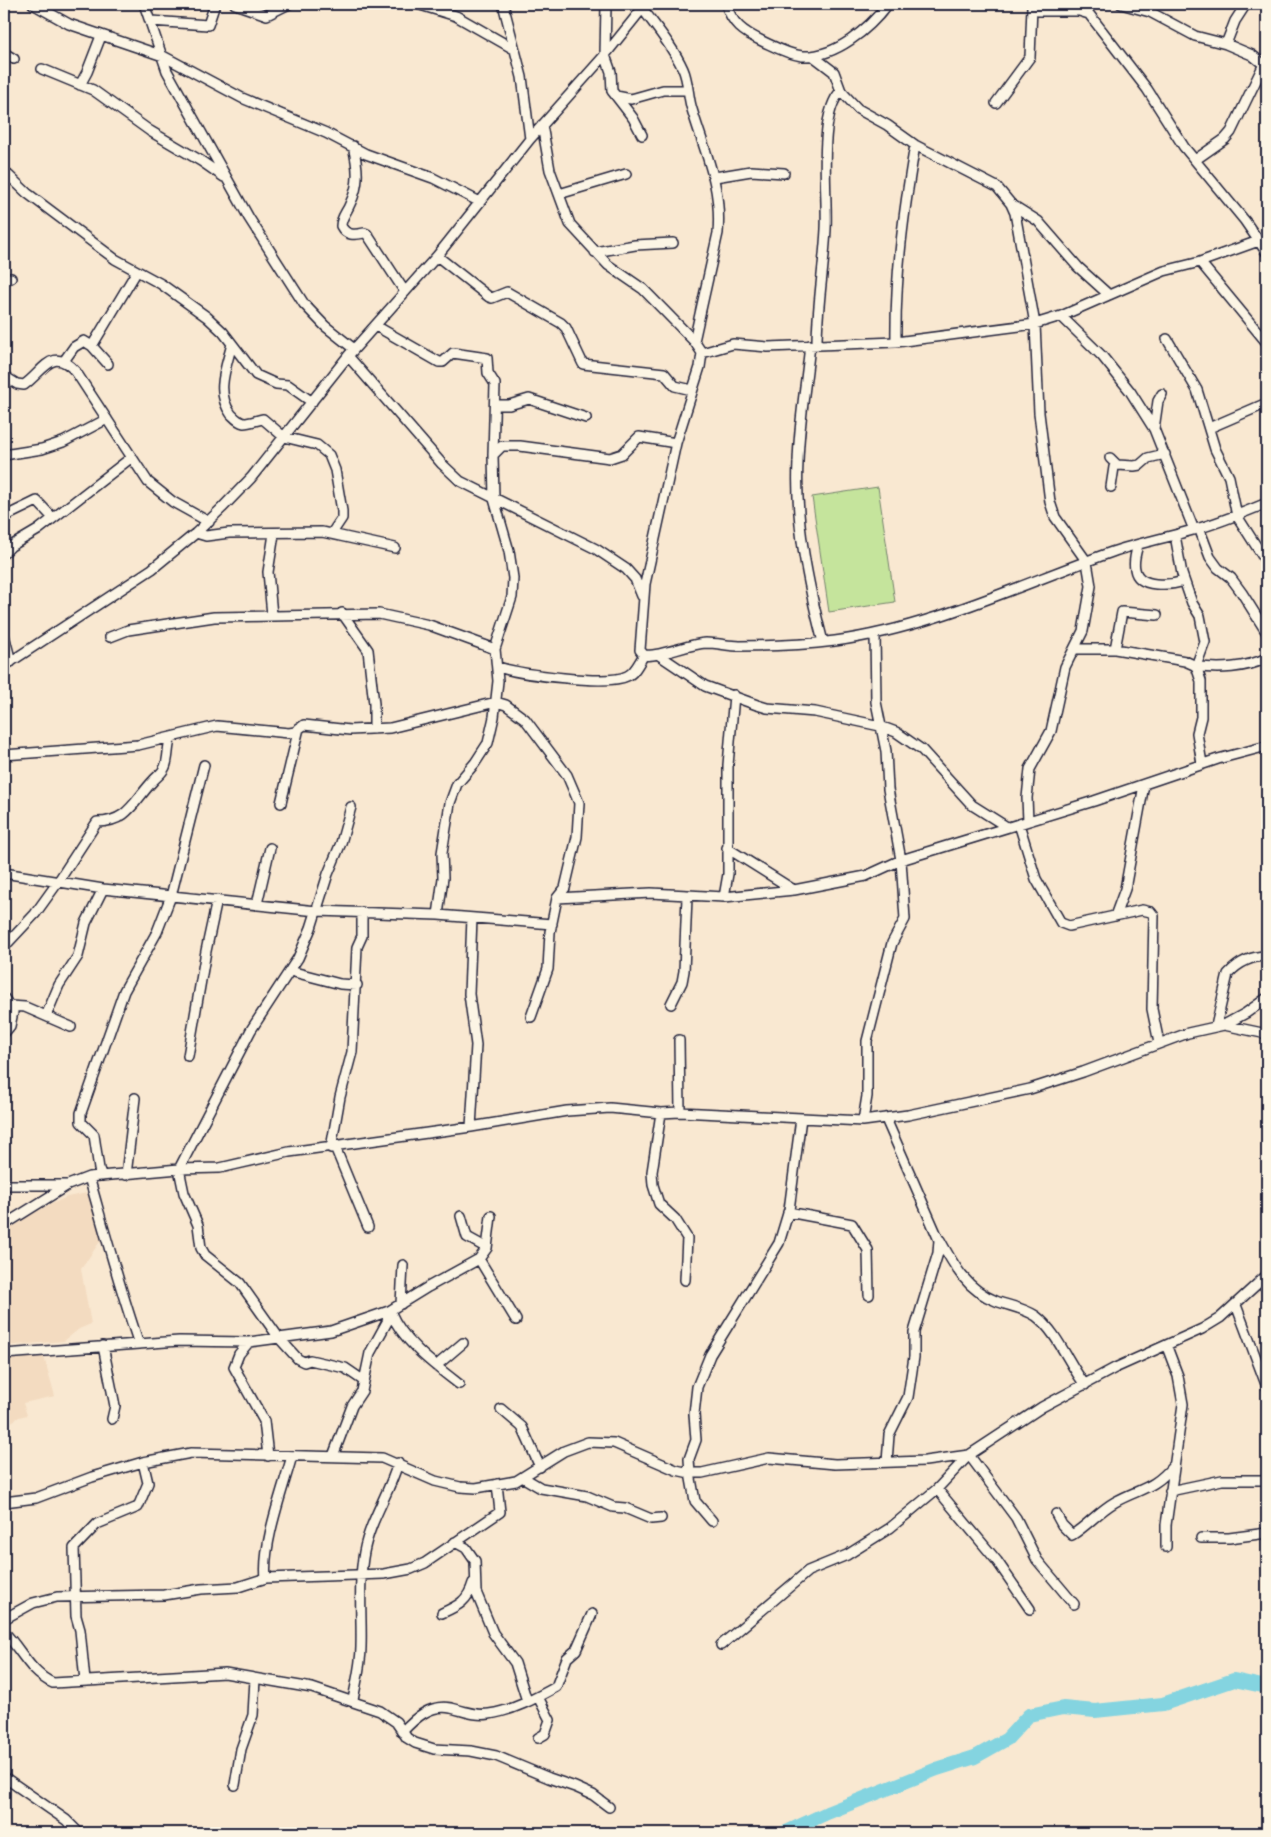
<svg xmlns="http://www.w3.org/2000/svg" width="1271" height="1837" font-family="Caveat,sans-serif">
<rect width="100%" height="100%" fill="#f9e8d1"/>
<filter id="ink" filterUnits="userSpaceOnUse"><feTurbulence type="fractalNoise" baseFrequency=".02" numOctaves="2"/><feDisplacementMap in="SourceGraphic" scale="10" xChannelSelector="R" yChannelSelector="G"/><feConvolveMatrix kernelMatrix="1 2 1 2 8 2 1 2 1" color-interpolation-filters="sRGB"/></filter>
<g filter="url(#ink)">
<path fill="#f3dbc0" d="M92 1192 101 1240 81 1269 91 1324 79 1329 64 1341 4 1346V1233L32 1213 67 1197Z
M44 1357 55 1396 23 1403 27 1415 19 1417 4 1427V1366L9 1363 8 1359Z"/>
<path fill="#c5e49c" stroke="#74836c" d="M878 487 895 602 829 612 812 497Z"/>
<g fill="none" stroke-linecap="round" stroke-linejoin="round">
<path stroke="#84d4e0" stroke-width="14" d="M784 1833 827 1813 937 1769 975 1757 1007 1739 1029 1715 1063 1708 1095 1711 1163 1704 1234 1680 1267 1687"/>
<defs>
<path id="minor" d="M33 4 69 24 163 56 242 98 326 133 366 154 433 178 480 202
M144 4 167 71 249 218 304 304 325 326 354 349
M235 4 267 15 289 4
M417 4 456 16 514 49
M503 4 522 77 530 139
M606 4 605 55 611 72 612 91 616 96 631 99 663 90H687
M726 4C732 24 743 32 762 41 775 47 787 54 802 56 835 58 869 29 888 4
M1031 4 1038 11H1079L1089 14 1147 89 1184 147 1245 221 1267 253
M1121 4 1150 12 1195 36 1226 44 1252 55 1267 67
M642 8C656 27 673 47 683 69 688 80 688 94 691 106 704 151 722 184 718 233L694 341
M151 21 208 25 215 4
M1226 44 1235 21 1246 4
M4 53 14 59
M813 56 834 72 841 91 858 109 887 125 915 145 997 187 1011 204 1015 213 1035 324 1039 413 1050 502 1055 517 1087 562 1091 586 1083 631 1065 667 1051 731 1030 769 1027 798 1028 821
M42 69 93 90 150 131 201 161 224 177
M80 85 87 72 101 36
M616 96 633 118 642 135
M996 103 1030 57 1032 7
M542 125 550 170 570 224 608 265 643 289 694 341 702 353 700 367 676 443 645 584 640 650 644 655C657 658 688 644 706 643 717 643 729 646 740 646 772 646 803 645 835 641 931 628 1021 584 1112 552 1138 543 1166 538 1193 530 1218 523 1243 513 1267 503
M353 146C358 167 360 184 350 204 347 212 341 217 341 226 346 236 355 235 364 233L367 234 405 292
M1195 160 1225 139 1231 132 1264 64
M4 171 27 193 115 259 161 284 207 317 223 332 256 375 276 384 288 385 312 402
M715 177 751 171 784 173
M559 194 626 174
M1011 204 1038 221 1078 267 1109 295
M595 252 635 245 673 243
M437 256 489 297 492 298 507 292 561 323 566 328 583 364 664 373 675 386 692 390
M1200 262 1267 343
M4 279 11 278
M1061 316 1102 356 1130 391 1154 429 1194 530
M376 326 439 362H443L453 353 487 358 488 373 495 384 493 455
M1167 339 1197 390 1215 449 1229 477 1237 516 1267 563
M896 342C895 275 904 210 915 145
M232 344C226 368 215 392 231 414 235 418 238 422 244 423 250 423 257 420 263 419L284 437 317 445 329 455 335 470 342 511V518L332 533
M817 344C817 306 824 268 826 229 828 196 817 114 841 91
M810 345C806 384 799 423 798 462 795 522 808 584 823 642
M92 346 137 271
M702 353 733 344 768 347 896 342 1035 324 1061 316 1164 271 1200 262 1267 238
M348 356 442 464 460 481 596 549 626 569 635 579 642 596
M64 361 74 347 84 341 92 346 108 364
M4 376 17 384 24 385C44 371 52 345 76 372L148 482 173 502 209 522
M495 405H509L529 399 586 418
M1209 428 1267 403
M1154 429 1158 401 1162 394
M4 455 42 449 63 442 107 419
M1110 458 1117 465 1134 466 1140 465 1148 458 1165 454
M1111 487 1114 467 1117 465
M4 517 37 501 53 518
M1199 528 1210 557 1218 568 1231 578 1242 593 1267 633
M196 533 206 536 229 533 322 532 395 548
M1175 535 1182 574 1192 603 1200 616 1205 642 1196 666C1218 670 1246 668 1267 658
M1138 545C1136 552 1133 561 1135 569 1138 589 1172 585 1184 581
M4 553 11 546 38 530 132 457
M342 613 368 650 374 704V729
M272 615 268 572 274 534
M4 635 11 662
M110 637 128 630 214 617 379 614 429 625 495 649
M1076 649H1115L1185 661 1196 666 1201 681V717L1197 733 1202 764
M1115 649 1122 612 1157 615
M659 655 705 686 757 705 767 708 815 712 880 726 896 732 922 750 972 805 1007 827
M4 666 152 569 196 533 222 508 251 478 348 356 437 256 530 139 605 55 646 4
M498 667C520 674 608 686 627 676 635 673 639 662 644 655
M4 755 138 745 217 726 289 733 295 732 304 725 350 730 390 728 496 702 506 705 525 719 567 775 579 803 577 837 565 888 557 898 550 932 548 969 531 1017
M281 803 299 728
M351 807 341 843 328 874 311 928 298 958 251 1030 179 1169 184 1193 198 1225 201 1248 205 1255 240 1283 279 1338 298 1359 304 1362 310 1360 345 1368 364 1381
M1019 824 1036 879 1061 923 1069 926 1142 910 1151 912 1154 916 1152 1009 1159 1043
M727 848 794 890
M4 873 103 889 317 911 438 915 552 924
M724 897 728 874V765L734 695
M557 898 651 893 724 897 794 890 866 876 901 860 1094 801 1218 759 1267 746
M257 904 270 848
M438 915 443 878 442 853 450 803 457 784 475 763 488 743 494 717 498 681 495 649 512 597 513 578 509 551 494 499 493 455 502 446H520L610 458 622 454 639 437 676 443
M1115 916 1125 889 1144 785
M4 947 35 914 58 882 97 822C128 822 134 801 153 781 157 776 162 774 165 767 169 758 167 747 171 737
M290 971 340 984 357 985
M4 998 13 1012 10 1026 4 1033
M671 1004 682 982 684 971 687 897
M10 1006 25 1007 71 1027
M46 1016 59 985 78 956 86 923 103 889
M1224 1025 1267 1034
M1216 1026 1228 974C1238 963 1252 956 1267 956
M679 1040 680 1112
M188 1056 206 951 217 900
M661 1113 652 1172 653 1185 659 1204 675 1219 687 1238 685 1280
M886 1119 939 1240 938 1253 914 1332V1357L908 1397 889 1435 887 1462
M863 1121 867 1096V1041L892 943 905 919 901 860 888 789 886 751 876 702 875 634
M471 1127 476 1045 469 994 472 918
M335 1147 368 1227
M331 1148 340 1097 352 1052 357 947 362 936V912
M126 1175 135 1098
M102 1176 99 1169 94 1135 81 1122V1113L124 991 157 932 171 896 204 765
M89 1177C105 1233 120 1289 139 1344
M4 1185H66
M788 1212 852 1224 868 1250 869 1295
M461 1216 467 1237 487 1248
M491 1216 487 1248 479 1259 516 1320
M4 1225 68 1185 89 1177 179 1169 220 1168 289 1152 471 1127 567 1111 610 1108 661 1113 680 1112 863 1121 908 1115 1030 1089 1083 1072 1188 1033 1224 1025 1246 1013 1267 998
M940 1240C954 1266 967 1290 996 1301 1009 1306 1024 1308 1036 1316 1058 1333 1068 1363 1085 1385
M401 1304 403 1265
M1236 1305 1267 1387
M390 1311C403 1342 433 1364 459 1384
M249 1342 239 1354 234 1367 264 1421 268 1456
M103 1346 115 1406 112 1419
M4 1354 179 1341 249 1342 331 1331 389 1311 428 1287 479 1259
M436 1366 463 1343
M501 1409 522 1427 540 1467
M333 1456 352 1406 362 1391 370 1353 387 1322 389 1311
M524 1478 541 1488 587 1496 613 1507 625 1508 651 1519 661 1518
M937 1489 997 1561 1030 1609
M1170 1491 1222 1480H1267
M4 1502 36 1498 92 1477 143 1462 191 1453 382 1458 435 1481 460 1487 476 1488 516 1481 564 1451 588 1442 614 1443 676 1470 690 1473H702L769 1458 835 1464 925 1461 969 1455 1042 1407 1115 1368 1202 1329 1220 1318 1267 1275
M1056 1514 1062 1525 1072 1535C1088 1525 1099 1511 1115 1502 1140 1488 1153 1490 1173 1466
M712 1521 695 1501 690 1473 689 1459 696 1440 694 1414 697 1387 710 1355 779 1243 789 1210 801 1118
M1201 1538H1229L1267 1533
M455 1542 466 1548 475 1561 476 1592 493 1633 515 1663 527 1701
M1166 1547V1525L1183 1404 1178 1376 1167 1347
M266 1578C262 1545 283 1489 292 1456
M442 1613C458 1606 468 1601 473 1583
M4 1619 33 1603 57 1597 164 1595 201 1589 238 1587 266 1578 384 1574 411 1569 425 1563 500 1512 497 1484
M4 1632C21 1649 30 1673 53 1683L225 1673 312 1688 380 1711 396 1722 407 1738 415 1743 434 1749 471 1751 496 1756 549 1778 575 1787 593 1795 609 1807
M721 1645 808 1571 847 1555 890 1528 937 1489 969 1455 1016 1518 1037 1560 1074 1604
M85 1681 80 1630 76 1616 74 1548 97 1524 138 1507 148 1483 143 1462
M353 1700C356 1683 361 1665 361 1647 362 1616 358 1584 364 1552 370 1520 389 1494 398 1463
M402 1732C415 1718 430 1704 451 1708 464 1711 475 1716 489 1714 512 1711 536 1698 556 1687L567 1658 576 1650 592 1614
M538 1738 545 1734 550 1720 538 1697
M4 1777 66 1820 79 1833
M235 1785 241 1749 253 1715 255 1679"/>
</defs>
<use href="#minor" stroke="#22223b" stroke-width="12"/>
<use href="#minor" stroke="#fcf5e5" stroke-width="9"/>
</g>
</g>
<rect width="1271" height="1837" fill="none" stroke="#fcf5e5" stroke-width="20"/>
<rect x="10" y="10" width="1251" height="1817" fill="none" stroke="#22223b" stroke-width="2" filter="url(#ink)"/>
</svg>
